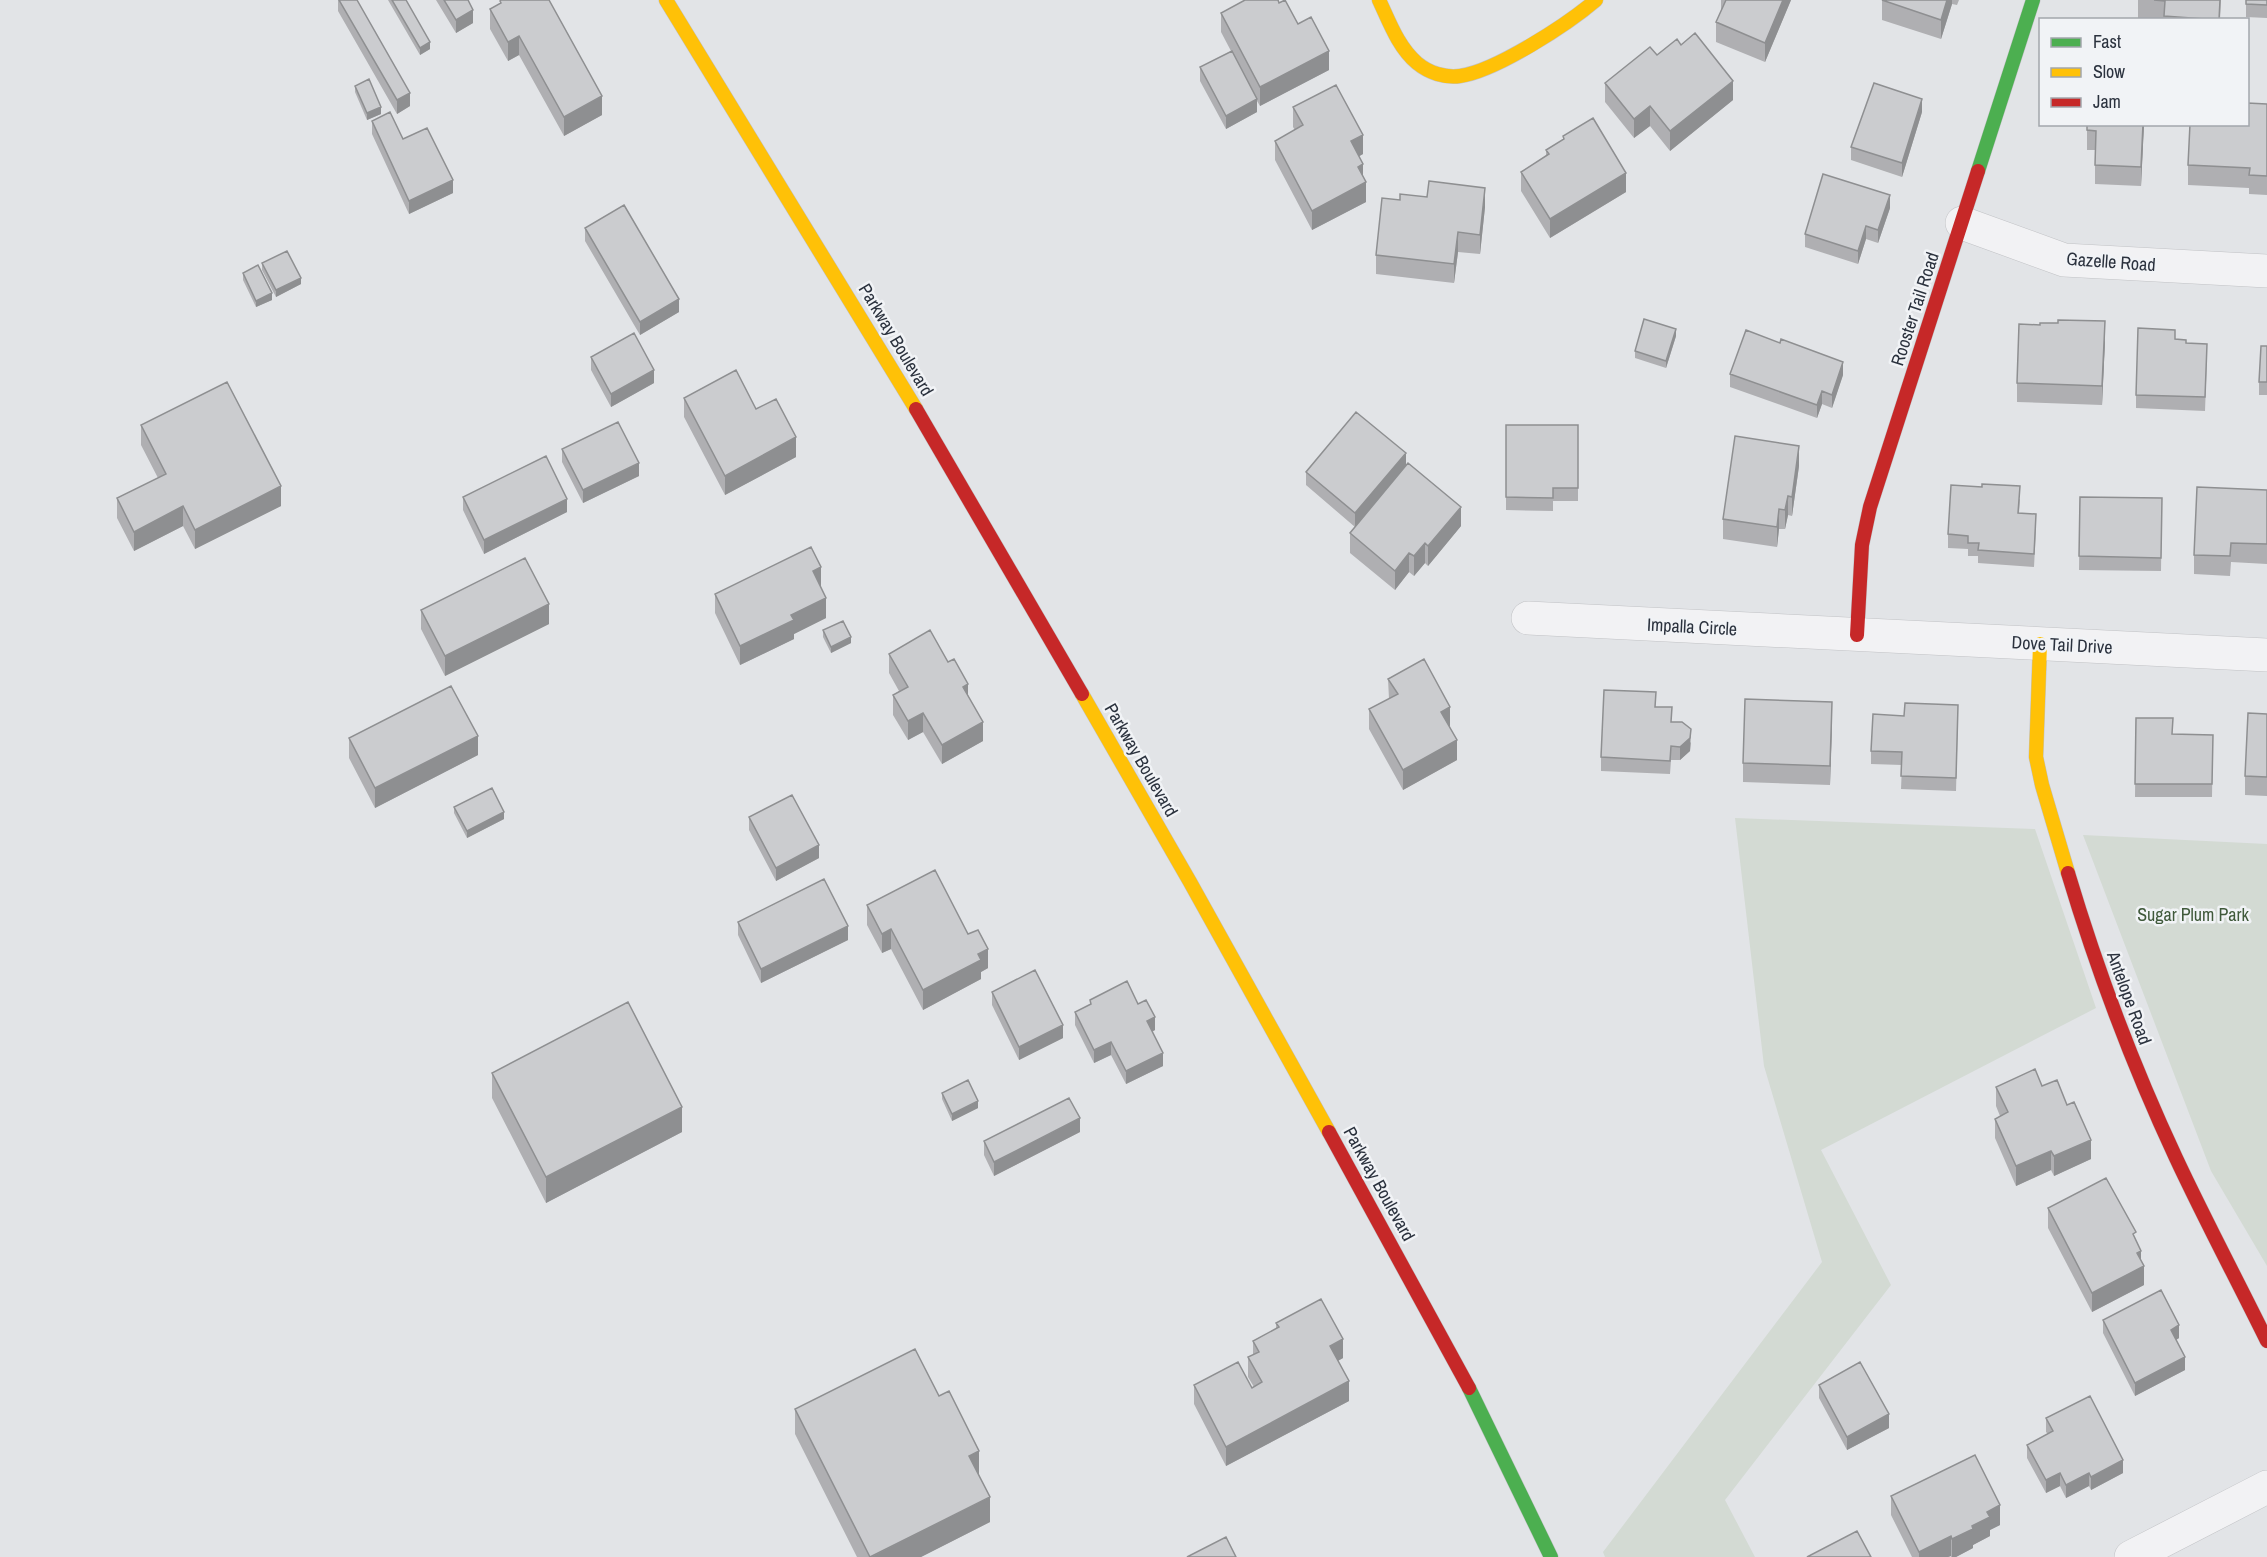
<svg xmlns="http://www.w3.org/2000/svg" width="2267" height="1557" font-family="'Archivo Narrow',sans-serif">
<rect width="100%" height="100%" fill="#e2e4e7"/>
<path fill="#d3dad3" d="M1735 818 2035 829 2096 1008 1821 1150 1891 1285 1725 1500 1755 1557H1605L1603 1552 1822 1262 1764 1066Z
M2083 835 2267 844V1266L2211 1171Z"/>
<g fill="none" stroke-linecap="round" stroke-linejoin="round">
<defs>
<path id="street" d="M1962 223 2064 260 2267 271
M1528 618 2267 655
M2131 1557 2267 1487"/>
<path id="fast" d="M1978 171 2033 0
M1469 1388 1551 1557"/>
<path id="slow" d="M666 0 916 409
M1379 0C1389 21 1398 47 1417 63 1429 73 1445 78 1460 76 1496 71 1568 24 1596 0
M2040 644 2036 757 2042 785 2068 873
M1082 694 1190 882 1329 1132"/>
<path id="jam" d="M916 409 1082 694
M1857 635 1862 545 1870 507 1978 171
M2068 873C2097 970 2133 1066 2176 1158 2205 1220 2237 1280 2267 1341
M1329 1132 1469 1388"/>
</defs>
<use href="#street" stroke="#c1c2c5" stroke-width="34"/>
<use href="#fast" stroke="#c1c2c5" stroke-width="15"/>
<use href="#slow" stroke="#c1c2c5" stroke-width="15"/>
<use href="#jam" stroke="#c1c2c5" stroke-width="15"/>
<use href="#street" stroke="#f2f2f4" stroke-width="33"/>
<use href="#fast" stroke="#4caf50" stroke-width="14"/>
<use href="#slow" stroke="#ffc107" stroke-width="14"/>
<use href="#jam" stroke="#c62828" stroke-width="14"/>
</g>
<path fill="#afafb2" d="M338 0H357L410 106 397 114 338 11Z
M388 0H406L430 49 420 55Z
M436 0H468L473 23 456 33Z
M1721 0H1791L1765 62 1716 42V22L1721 11Z
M1882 0H1959L1957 5 1952 4 1941 39 1882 20Z
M2138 0H2221L2220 20H2156L2138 19Z
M2246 0H2267V18L2246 17Z
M500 1 602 115 564 136 519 55 508 61 490 29V9L500 4Z
M1279 3 1298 24 1329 70 1260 106 1257 101V112L1226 129 1200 81V67L1231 51 1221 32V13Z
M1681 45 1733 100 1670 151 1650 126 1634 138 1605 102V83L1657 55Z
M355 86 381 114 367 120 355 92Z
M2267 104V195L2249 194V188L2188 185V165Z
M1293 107 1363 154 1359 156 1366 202 1312 230 1275 160V141L1295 130 1293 127Z
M1922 112 1902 177 1851 160V147Z
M372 121 403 139 453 193 409 214 372 134Z
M2087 124H2144L2141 186 2095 184V150H2087Z
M1563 136 1626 192 1550 238 1521 191V172L1546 156V150L1563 140Z
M1400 200 1485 207 1480 254 1458 252 1454 283 1376 274V255Z
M1890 208 1878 243 1866 239 1858 264 1805 247V234Z
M585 228 679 312 640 335 585 241Z
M262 263 301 284 276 297 262 270Z
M243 273 272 300 256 307 243 280Z
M1676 336 1666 368 1635 358V351Z
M2175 339 2207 357 2205 411 2136 408V395Z
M2105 341 2102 405 2017 402V383Z
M1780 343 1843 375 1832 408 1822 404 1817 418 1730 387V374Z
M2267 346V395H2259V382Z
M591 357 654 383 611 407 591 370Z
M684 398 756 409 796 457 725 495 684 417Z
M141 425 281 506 195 549 183 526 134 551 117 518V498L158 478 141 445Z
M1506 425H1578V501H1553V511L1506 510Z
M562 449 639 476 583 503 562 462Z
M1406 465 1461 526 1428 566 1425 563 1414 576 1409 572 1395 590 1350 553V533L1355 527 1306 485V472Z
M1799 466 1792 516 1788 515 1785 529H1779L1777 547 1723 539V519Z
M2267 490V564L2231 562 2230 576 2194 574V555Z
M463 497 567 512 484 554 463 510Z
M2080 497 2162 498 2161 571 2079 570Z
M2020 499 2019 513 2036 528 2034 567 1978 563V556H1968V549L1948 548V534Z
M820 587 826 618 794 634V639L740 665 715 613V594L821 587Z
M421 610 549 624 445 676 421 629Z
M823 630 851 643 831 653 823 637Z
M889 654 968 695 983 741 942 764 923 732 908 740 893 715V695L899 691 889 673Z
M1388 679 1450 726 1449 727 1457 760 1403 790 1369 729V709L1389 699Z
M1656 707 1672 722 1691 743 1690 751 1680 760H1671L1670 774 1601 771V757Z
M2267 714V796L2245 795V776Z
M1904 716 1958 718 1956 791 1901 789 1902 765 1871 764V751Z
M2136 718 2173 734 2213 735 2212 797H2135Z
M1832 722 1830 785 1743 782V763Z
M349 738 478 755 375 808 349 758Z
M454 807 504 819 467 838 454 813Z
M749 817 819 858 776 881 749 830Z
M867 905 968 934 988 968 981 972V979L923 1010 891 949 882 953 867 925Z
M738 922 848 940 761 983 738 935Z
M992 992 1063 1038 1019 1060 992 1005Z
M1090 1000 1138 1004 1155 1030 1152 1032 1163 1066 1126 1084 1111 1055 1094 1063 1075 1025V1012L1090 1005Z
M492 1073 682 1132 546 1203 492 1098Z
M2042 1086 2091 1159 2054 1176 2051 1170 2016 1186 1995 1138V1119L2000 1116 1996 1106V1087Z
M942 1093 978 1108 952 1121 942 1099Z
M1080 1132 994 1176 984 1155V1141Z
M2048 1208 2141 1261 2144 1285 2092 1312 2048 1228Z
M2103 1320 2179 1338 2176 1340 2185 1370 2135 1396 2103 1333Z
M1276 1323 1343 1358 1338 1361 1349 1401 1226 1466 1194 1404V1385L1252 1388 1254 1387 1248 1377V1357L1253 1355V1341L1276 1329Z
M1819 1385 1889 1428 1847 1450 1819 1398Z
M795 1409 979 1477 990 1522 921 1557H857L795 1434Z
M2046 1418 2123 1473 2091 1490 2089 1486 2066 1498 2060 1486 2046 1493 2027 1458V1445L2048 1434 2046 1432Z
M1891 1496 2000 1525 1990 1530V1536L1973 1545V1548L1956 1557H1951V1556L1948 1557H1912L1891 1515Z"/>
<path fill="#8e8f91" d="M1783 0H1791L1765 62V43Z
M1947 0H1952V4L1941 39V20Z
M473 10V23L456 33V20Z
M519 36V55L508 61V42Z
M430 42V49L420 55V48Z
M1329 51V70L1260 106V87Z
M1733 81V100L1670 151V131Z
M410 93V106L397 114V100Z
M602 96V115L564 136V117Z
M1257 99V112L1226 129V116Z
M1922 99V112L1902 177V163Z
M1650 106V126L1634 138V119Z
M381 107V114L367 120V113Z
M2143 124H2144L2141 186V167Z
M1363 135V154L1351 161V141Z
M1363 164V183L1366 182V202L1312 230V211L1358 167Z
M1626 173V192L1550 238V219Z
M453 180V193L409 214V201Z
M1485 188V207L1480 254V235Z
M1890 195V208L1878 243V230Z
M1866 226V239L1858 264V251Z
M1458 232V252L1454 283V264Z
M301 278V284L276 297V290Z
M272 293V300L256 307V301Z
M679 299V312L640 335V322Z
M2105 321V341L2102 405V386Z
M1676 329V336L1666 368V361Z
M1843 362V375L1832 408V395Z
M654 370V383L611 407V394Z
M1822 391V404L1817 418V405Z
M796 437V457L725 495V476Z
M1799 446V466L1792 516V497Z
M1406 453V466L1355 527V513Z
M639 463V476L583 503V490Z
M281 486V506L195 549V530Z
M1788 496V515L1785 529V510Z
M567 499V512L484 554V540Z
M183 506V526L134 551V532Z
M1461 507V526L1428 566V546Z
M1779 509V529L1777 547V527Z
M1425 543V563L1414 576V556Z
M1409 553V572L1395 590V571Z
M821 567V587L813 591V571Z
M826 598V618L794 634V639L740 665V646L791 615Z
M549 604V624L445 676V656Z
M851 637V643L831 653V647Z
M968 684V703L963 687Z
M1832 702V722L1830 785V766Z
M1450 707V726L1441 731V712Z
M923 713V732L908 740V721Z
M983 722V741L942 764V745Z
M1691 729 1690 751 1680 760V747Z
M478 736V755L375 808V788Z
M1457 740V760L1403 790V770Z
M504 812V819L467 838V831Z
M819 845V858L776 881V868Z
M848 926V940L761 983V969Z
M891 929V949L882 953V934Z
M988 949V968L981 972V979L923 1010V990L978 954Z
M1155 1017V1030L1147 1034V1021Z
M1063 1025V1038L1019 1060V1047Z
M1111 1042V1055L1094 1063V1050Z
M1163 1053V1066L1126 1084V1071Z
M978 1101V1108L952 1121V1114Z
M682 1107V1132L546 1203V1177Z
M1080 1118V1132L994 1176V1162Z
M2091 1140V1159L2054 1176V1156Z
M2051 1151V1170L2016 1186V1166Z
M2141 1251V1267L2144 1266V1285L2092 1312V1293L2137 1253Z
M2179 1325V1338L2171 1343V1330Z
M1343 1339V1358L1330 1365V1346Z
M2185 1357V1370L2135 1396V1383Z
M1349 1381V1401L1226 1466V1447Z
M1889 1414V1428L1847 1450V1437Z
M979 1451V1476L969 1456Z
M2123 1460V1473L2091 1490V1477Z
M2060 1473V1486L2046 1493V1480Z
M2089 1473V1486L2066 1498V1485Z
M990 1497V1522L921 1557H871Z
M2000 1505V1525L1990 1530V1536L1973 1545V1548L1956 1557H1952V1539L1972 1526 1987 1512Z
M1951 1536V1556L1948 1557H1919V1552Z"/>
<path fill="#cbcccf" stroke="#8e8f91" stroke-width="1.5" d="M339 0H357L410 93 397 100Z
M392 0H406L430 42 420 48Z
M444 0H468L473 10 456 20Z
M501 0H549L602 96 564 117 519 36 508 42 490 9 501 3 500 1Z
M1245 0H1278L1279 3 1285 0 1298 24 1311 17 1329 51 1260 87 1221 13Z
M1726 0H1783L1765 43 1716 22Z
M1882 0H1947L1941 20Z
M2154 0H2220L2219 20 2164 16 2165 1Z
M2246 0H2267V5L2246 4Z
M1695 33 1733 81 1670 131 1650 106 1634 119 1605 83 1650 47 1657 55 1677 39 1681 45Z
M1232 51 1257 99 1226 116 1200 67Z
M369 79 381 107 367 113 355 86Z
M1874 83 1922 99 1902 163 1851 147Z
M1336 85 1363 135 1351 141 1363 164 1358 167 1366 182 1312 211 1275 141 1303 125 1293 107Z
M2247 103 2267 104V176L2249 175 2250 168 2188 165 2190 124H2247Z
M390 112 403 139 427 128 453 180 409 201 372 121Z
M1593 118 1626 173 1550 219 1521 172 1549 154 1546 150 1564 139 1563 136Z
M2087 124H2143L2141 167 2095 165 2096 131 2087 130Z
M1823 174 1890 195 1878 230 1866 226 1858 251 1805 234Z
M1429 181 1485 188 1480 235 1458 232 1454 264 1376 255 1382 198 1400 200V194L1427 197Z
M624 205 679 299 640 322 585 228Z
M287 251 301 278 276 290 262 263Z
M258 265 272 293 256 301 243 273Z
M1644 319 1676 329 1666 361 1635 351Z
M2058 320 2105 321 2102 386 2017 383 2019 324 2040 325V323H2058Z
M2138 328 2175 330V339L2186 340V343L2207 344 2205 397 2136 395Z
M1746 330 1780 343 1781 339 1843 362 1832 395 1822 391 1817 405 1730 374Z
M634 333 654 370 611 394 591 357Z
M2261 346H2267V382H2259Z
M736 370 756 409 776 399 796 437 725 476 684 398Z
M227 382 281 486 195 530 183 506 134 532 117 498 166 474 141 425Z
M1356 412 1406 453 1355 513 1306 472Z
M618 422 639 463 583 490 562 449Z
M1506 425H1578V488H1553V498L1506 497Z
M1735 436 1799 446 1792 497 1788 496 1785 510 1779 509 1777 527 1723 519Z
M546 456 567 499 484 540 463 497Z
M1408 463 1461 507 1428 546 1425 543 1414 556 1409 553 1395 571 1350 533Z
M1982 484 2020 486 2018 513 2036 514 2034 554 1978 550 1979 543H1968V536L1948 534 1951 485 1982 487Z
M2197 487 2267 490V544L2231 543 2230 556 2194 555Z
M2080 497 2162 498 2161 558 2079 556Z
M811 547 821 567 813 571 826 598 791 615 794 620 740 646 715 594Z
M525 558 549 604 445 656 421 610Z
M843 621 851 637 831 647 823 630Z
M930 630 948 662 954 659 968 684 963 687 983 722 942 745 923 713 908 721 893 695 908 687 889 654Z
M1424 659 1450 707 1441 712 1457 740 1403 770 1369 709 1398 694 1388 679Z
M451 686 478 736 375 788 349 738Z
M1604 690 1656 692 1655 707H1672L1671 722H1682L1691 729 1690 738 1680 747 1671 746 1670 761 1601 757Z
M1745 699 1832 702 1830 766 1743 763Z
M1905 703 1958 705 1956 778 1901 776 1902 752 1871 751 1873 714 1904 716Z
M2248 713 2267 714V777L2245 776Z
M2136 718H2173L2172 734 2213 735 2212 784H2135Z
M492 788 504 812 467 831 454 807Z
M792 795 819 845 776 868 749 817Z
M935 870 968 934 978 930 988 949 978 954 981 960 923 990 891 929 882 934 867 905Z
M824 879 848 926 761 969 738 922Z
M1035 970 1063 1025 1019 1047 992 992Z
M1127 981 1138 1004 1146 1000 1155 1017 1147 1021 1163 1053 1126 1071 1111 1042 1094 1050 1075 1012 1091 1004 1090 1000Z
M628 1002 682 1107 546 1177 492 1073Z
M2035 1069 2042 1086 2057 1080 2067 1105 2074 1102 2091 1140 2054 1156 2051 1151 2016 1166 1995 1119 2008 1112 1996 1087Z
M968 1080 978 1101 952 1114 942 1093Z
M1069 1098 1080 1118 994 1162 984 1141Z
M2106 1178 2136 1232 2133 1234 2141 1251 2137 1253 2144 1266 2092 1293 2048 1208Z
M2161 1290 2179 1325 2171 1330 2185 1357 2135 1383 2103 1320Z
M1321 1299 1343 1339 1330 1346 1349 1381 1226 1447 1194 1385 1238 1362 1252 1388 1262 1382 1248 1357 1259 1352 1253 1341 1279 1327 1276 1323Z
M915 1349 939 1396 949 1391 979 1451 969 1456 990 1497 870 1557 795 1409Z
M1860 1362 1889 1414 1847 1437 1819 1385Z
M2090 1396 2123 1460 2091 1477 2089 1473 2066 1485 2060 1473 2046 1480 2027 1445 2053 1431 2046 1418Z
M1975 1455 2000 1505 1987 1512 1990 1517 1972 1526 1973 1529 1952 1539 1951 1536 1919 1552 1891 1496Z
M1857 1531 1871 1557H1807Z
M1226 1537 1236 1557H1187Z"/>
<g text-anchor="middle" stroke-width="5" stroke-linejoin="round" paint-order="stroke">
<g font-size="18" fill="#2b323e" stroke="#f1f3f6">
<text transform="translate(2111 262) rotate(4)" y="6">Gazelle Road</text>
<text transform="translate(1915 309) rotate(-72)" y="6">Rooster Tail Road</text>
<text transform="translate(896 340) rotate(59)" y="6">Parkway Boulevard</text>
<text transform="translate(1692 627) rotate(3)" y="6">Impalla Circle</text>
<text transform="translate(2062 645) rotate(3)" y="6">Dove Tail Drive</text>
<text transform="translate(1141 760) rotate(60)" y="6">Parkway Boulevard</text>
<text transform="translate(2129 998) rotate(70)" y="6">Antelope Road</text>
<text transform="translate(1379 1184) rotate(61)" y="6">Parkway Boulevard</text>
</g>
<g font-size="18" fill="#3f593a" stroke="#f1f3f6">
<text x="2193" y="921">Sugar Plum Park</text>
</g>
</g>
<rect x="2039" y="18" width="210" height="108" fill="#f1f3f6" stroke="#a2a6ac" stroke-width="1.5"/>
<rect x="2051" y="38" width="30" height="9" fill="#4caf50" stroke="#a2a6ac" stroke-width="1.5"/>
<text x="2093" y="48" font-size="18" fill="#2b323e">Fast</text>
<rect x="2051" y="68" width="30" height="9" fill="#ffc107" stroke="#a2a6ac" stroke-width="1.5"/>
<text x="2093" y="78" font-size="18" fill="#2b323e">Slow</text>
<rect x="2051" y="98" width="30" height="9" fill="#c62828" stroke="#a2a6ac" stroke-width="1.5"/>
<text x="2093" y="108" font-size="18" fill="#2b323e">Jam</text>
</svg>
